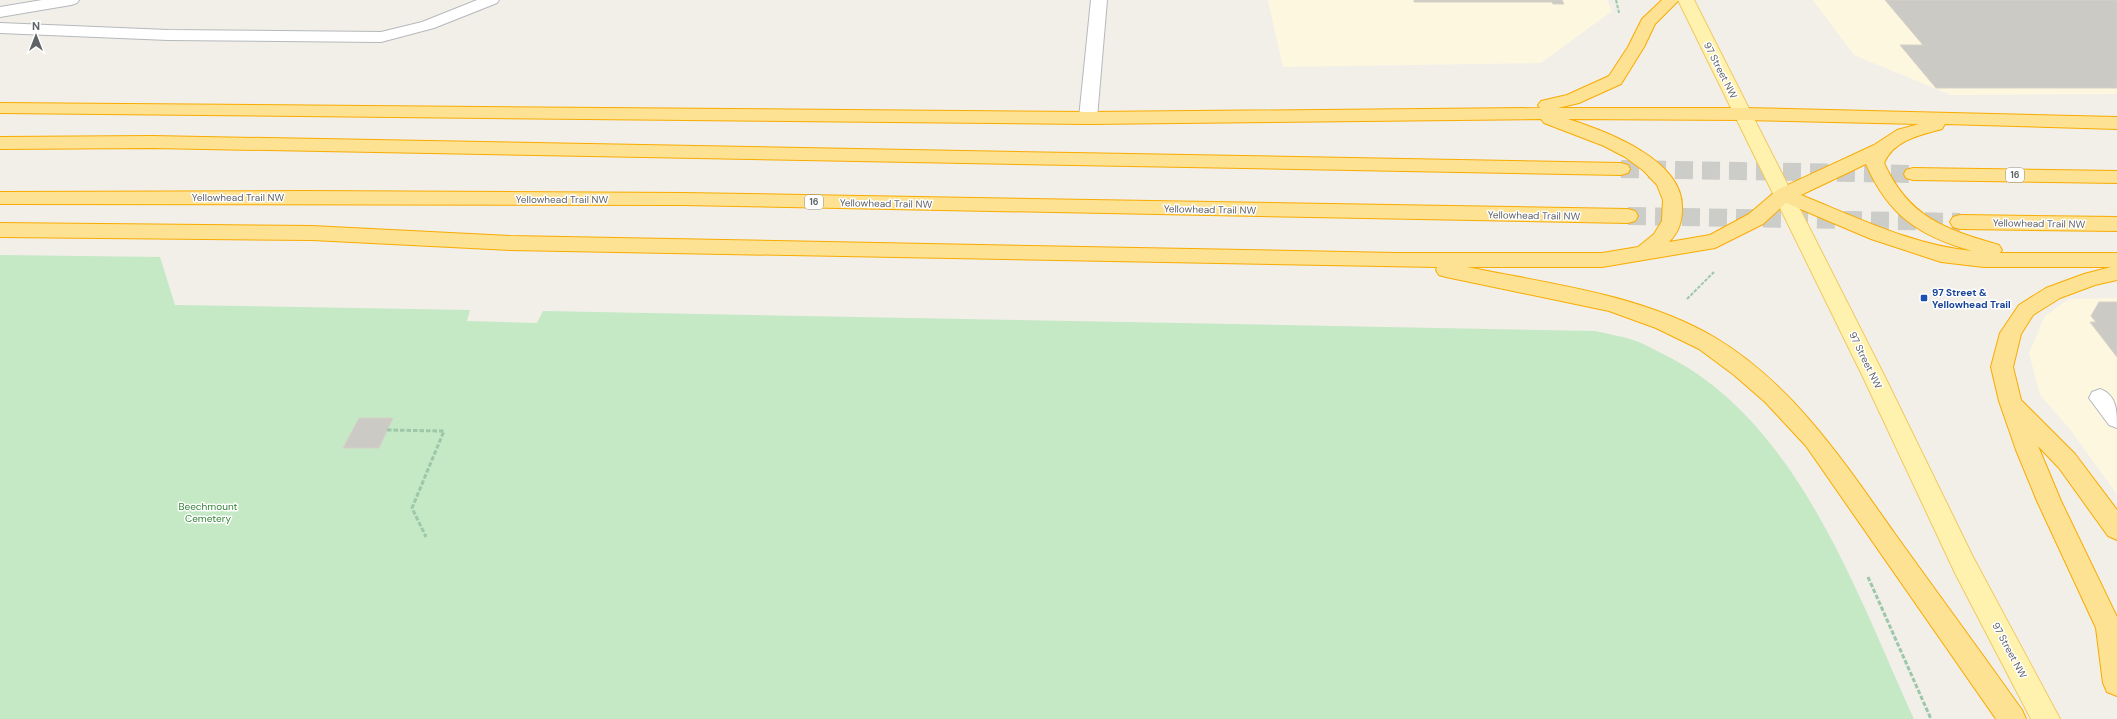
<svg xmlns="http://www.w3.org/2000/svg" width="2117" height="719" font-family="'DM Sans',sans-serif">
<rect width="100%" height="100%" fill="#f1efe8"/>
<path fill="#fef7e0" d="M1268 0H1607L1612 11 1541 63 1283 67Z
M1813 0H2117V94L1951 95 1854 55Z
M2117 298V494L2069 428 2040 395 2029 353 2045 316 2069 299Z"/>
<path fill="#c5e8c5" d="M0 255 160 257 175 305 470 310 467 321 537 323 543 311 1595 331C1607 334 1621 336 1633 340 1643 343 1653 349 1663 354 1797 419 1856 592 1914 719H0Z"/>
<path fill="#cccac5" stroke="#d6d1c6" d="M1414 0H1562L1564 4H1553L1552 2H1414Z
M1885 0H2117V88H1936L1900 45H1923Z
M2099 302H2117V357L2090 322H2096L2091 316Z
M359 418H393L379 448H343Z"/>
<g fill="none" stroke-linecap="round" stroke-linejoin="round">
<path stroke="#ccccc8" stroke-width="18" stroke-dasharray="18 9" stroke-linecap="butt" d="M1621 169 1913 174
M1628 216 1960 222"/>
<defs>
<path id="minor" d="M42 0H79L77 3 71 5 0 17V7Z
M477 0H499L497 3 434 28 381 42 168 40 0 33V23L168 30 381 32 422 22Z
M1091 0H1107L1097 118 1094 122 1088 124 1082 122 1079 118Z
M2100 389C2117 395 2117 411 2117 428L2109 425 2089 398 2092 392Z"/>
<path id="major" d="M1678 0H1694L1885 377 1973 557 2060 719H2031L1955 573 1863 377Z"/>
<path id="highway" d="M1662 0H1679L1655 24 1644 47 1621 84 1579 103 1558 108H1744L2117 117V129L1945 124 1942 129C1920 135 1894 140 1884 163 1909 218 1945 229 1999 245L2002 250 2000 253H2117V280L2095 285 2060 298 2033 315 2021 334 2013 367 2021 400 2075 454 2117 510V540L2108 536 2059 468 2038 446 2061 501 2117 617V696L2107 692 2103 683 2096 628 2037 501 2016 450 1999 401 1991 367 2000 333 2019 305 2046 288 2084 274 2111 267H1984L1941 262 1871 239 1786 203 1763 224 1715 248 1602 267H1467C1550 284 1640 294 1714 337 1792 383 1844 462 1895 534 1937 592 1980 651 2022 710L2026 719H1996L1806 446 1765 402 1734 375 1699 349 1656 328 1609 311 1446 277 1439 275 1436 270 1437 267 510 250 312 240 0 237V223L312 226 510 236 1396 253H1602L1638 247 1654 234 1662 221 1663 200 1657 185 1644 171 1625 157 1604 146 1544 123 1541 119 1088 124 0 113V103L1088 112 1540 108 1538 105 1541 101 1567 95 1609 76 1628 47 1642 19ZM1568 119 1744 120 1919 124 1897 130 1874 145 1777 190 1749 214 1710 235 1669 242C1679 232 1682 222 1682 208 1684 160 1606 131 1568 119ZM1866 164C1888 215 1919 236 1972 251 1912 245 1856 217 1801 195Z
M152 136 1621 163 1628 165 1630 169 1628 173 1621 175 152 148 0 149V137Z
M1913 168 2117 171V183L1913 180 1906 178 1904 174 1906 170Z
M303 191 683 193 1628 209 1635 211 1638 216 1635 221 1628 223 683 205 0 204V192Z
M1960 215 2117 217V231L1960 229 1953 227 1950 222 1953 217Z"/>
</defs>
<use href="#minor" stroke="#b5b8bc" stroke-width="2"/>
<use href="#major" stroke="#f2c960" stroke-width="2"/>
<use href="#highway" stroke="#f9ab00" stroke-width="2"/>
<path stroke="#9cc7a9" stroke-width="2" stroke-dasharray="3.5 1.5" stroke-linecap="butt" d="M1616 0 1619 13
M1687 299 1714 272"/>
<path stroke="#9cc7a9" stroke-width="3" stroke-dasharray="4.5 2" stroke-linecap="butt" d="M387 430 444 431 412 508 426 537
M1868 577 1931 719"/>
<use href="#minor" fill="#fff" fill-rule="evenodd"/>
<use href="#major" fill="#fff2af" fill-rule="evenodd"/>
<use href="#highway" fill="#fde293" fill-rule="evenodd"/>
</g>
<rect fill="#1a4fb4" stroke="#fff" stroke-width="1.5" x="1920" y="294" width="8" height="8" rx="2"/>
<g text-anchor="middle" stroke-width="3" stroke-linejoin="round" paint-order="stroke">
<g fill="#fff" stroke="#8f9295" stroke-width="1">
<rect x="2006" y="168" width="18" height="14" rx="3"/>
<rect x="805" y="195" width="18" height="14" rx="3"/>
</g>
<g font-size="9" font-weight="bold" fill="#5f6368">
<text x="2015" y="178">16</text>
<text x="814" y="205">16</text>
</g>
<g font-size="10" fill="#5f6368" stroke="#fff">
<text transform="translate(1721 70) rotate(63)" y="4">97 Street NW</text>
<text x="238" y="201">Yellowhead Trail NW</text>
<text x="562" y="203">Yellowhead Trail NW</text>
<text transform="translate(886 203) rotate(1)" y="4">Yellowhead Trail NW</text>
<text transform="translate(1210 209) rotate(1)" y="4">Yellowhead Trail NW</text>
<text transform="translate(1534 215) rotate(1)" y="4">Yellowhead Trail NW</text>
<text transform="translate(2039 223) rotate(1)" y="4">Yellowhead Trail NW</text>
<text transform="translate(1866 360) rotate(64)" y="4">97 Street NW</text>
<text transform="translate(2010 650) rotate(62)" y="4">97 Street NW</text>
</g>
<g font-size="10" font-weight="bold" fill="#164399" stroke="#fff" text-anchor="start">
<text x="1932" y="296">97 Street &amp;<tspan x="1932" dy="12">Yellowhead Trail</tspan></text>
</g>
<g font-size="10" fill="#348238" stroke="#fff">
<text x="208" y="510">Beechmount<tspan x="208" dy="12">Cemetery</tspan></text>
</g>
</g>
<g transform="translate(36 36)" stroke="#ffffff" stroke-width="3" paint-order="stroke">
<path d="M0-3L7 15L0 10L-7 15Z" fill="#5f6368"/>
<text y="-6" font-size="11" font-weight="bold" text-anchor="middle" fill="#5f6368">N</text>
</g>
</svg>
